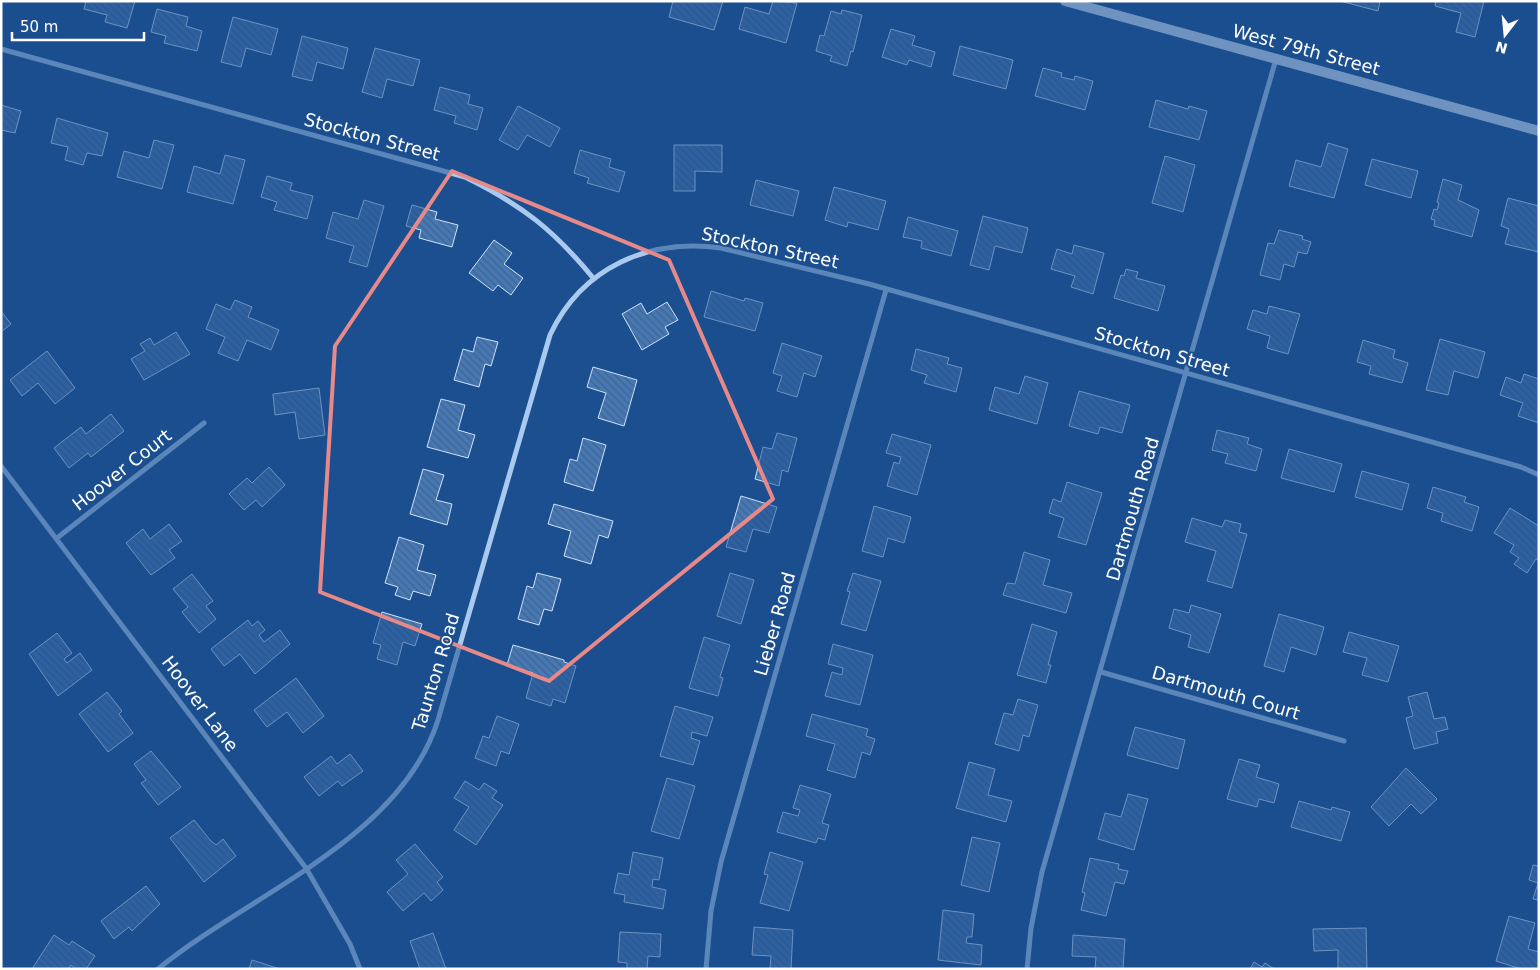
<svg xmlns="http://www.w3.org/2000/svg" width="1540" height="970" font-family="'DejaVu Sans',sans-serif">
<defs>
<pattern id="building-back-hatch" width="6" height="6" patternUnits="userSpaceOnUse" patternTransform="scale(1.25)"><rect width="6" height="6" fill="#4478b7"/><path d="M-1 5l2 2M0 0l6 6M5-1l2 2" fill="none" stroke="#486282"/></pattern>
</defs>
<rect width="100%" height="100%" fill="#1b4f8f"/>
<path fill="url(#building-back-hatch)" stroke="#cfe3fa" d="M86 1H135L127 28 105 22 107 15 84 9Z
M673 1H723L714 30 669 17Z
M773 1 797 3 786 43 739 29 745 7 769 14Z
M1340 1H1380L1378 11Z
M1436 1H1484L1475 37 1456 32 1461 13 1435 6Z
M157 9 188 17 186 26 202 31 197 51 164 43 166 36 151 32Z
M842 10 862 15 853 52 851 51 847 66 830 61 832 56 816 51 820 35 824 36 831 11 841 14Z
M233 17 278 29 271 55 246 48 241 67 221 62Z
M891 29 915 36 912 45 935 52 931 67 909 60 907 65 882 57Z
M302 36 348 48 343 69 317 62 312 81 292 76Z
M960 46 1013 60 1006 89 953 75Z
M375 48 420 60 413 86 387 79 382 98 362 92Z
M1043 68 1062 73 1061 77 1074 80 1075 76 1093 81 1085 110 1035 96Z
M440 87 470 95 468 104 483 108 477 130 454 123 456 116 434 110Z
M1156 100 1188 109 1189 106 1207 111 1199 140 1149 127Z
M1 105 21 111 15 133 1 130Z
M518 106 560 128 550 147 527 135 518 150 499 140Z
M57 118 108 133 102 156 87 153 83 165 65 160 68 147 51 143Z
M154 140 174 145 162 189 117 177 124 151 149 158Z
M1328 143 1348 149 1334 198 1289 186 1296 160 1321 167Z
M674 145H722V172L695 171V191H674Z
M580 150 611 159 609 167 625 172 619 192 587 183 589 178 574 173Z
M225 155 245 160 233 204 187 192 194 166 220 174Z
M1165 156 1195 165 1183 212 1152 203Z
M1372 159 1418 171 1411 198 1365 185Z
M267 176 292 183 290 190 313 196 307 219 274 210 277 202 261 197Z
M1443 179 1462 185 1458 200 1479 210 1472 237 1434 226 1435 220 1431 219 1434 209 1437 210 1439 203 1437 202Z
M756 180 799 191 793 216 750 205Z
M834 187 886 201 878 230 848 222 847 227 825 220Z
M1508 198 1539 206V252L1505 244 1509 229 1501 226Z
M364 200 384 206 367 267 349 262 354 246 326 238 333 212 358 219Z
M412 205 437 212 435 219 458 225 452 247 419 238 421 230 406 226Z
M983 216 1028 228 1022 253 995 246 989 270 970 265Z
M908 217 958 231 951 256 921 248 922 241 903 237Z
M1279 230 1303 236 1302 239 1311 242 1307 254 1298 252 1294 267 1284 264 1280 280 1260 275 1268 243 1274 244Z
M494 240 512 253 504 264 523 278 511 295 498 285 493 291 469 273Z
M1074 245 1104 253 1093 294 1071 287 1075 276 1051 269 1057 249 1072 254Z
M1126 269 1138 272 1136 278 1165 286 1158 311 1114 298 1121 275 1124 276Z
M711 291 744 301 745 298 763 303 755 331 704 317Z
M235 300 252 307 248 317 279 330 271 350 247 340 238 361 218 353 225 337 206 329 216 304 230 310Z
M667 302 678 320 665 327 669 334 642 350 622 314 641 303 647 314Z
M1269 306 1300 314 1288 354 1267 348 1270 336 1247 329 1253 310 1267 314Z
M1 311 11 324 1 332Z
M176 332 190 354 144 380 131 359 145 351 140 344 150 338 154 345Z
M477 337 498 342 491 366 485 364 479 387 454 380 463 349 473 352Z
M1440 339 1485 352 1478 378 1454 371 1448 395 1426 390Z
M1363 340 1395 350 1393 358 1408 363 1402 383 1369 374 1371 366 1357 362Z
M782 343 822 356 815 377 804 373 797 397 777 391 782 376 773 373Z
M916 349 949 358 947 364 962 368 956 392 924 383 927 375 911 370Z
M47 351 75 388 55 404 38 383 22 396 10 380Z
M593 367 637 380 624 426 598 418 606 393 587 387Z
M1524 374 1539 379V423L1518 416 1523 403 1500 395 1506 377 1521 383Z
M1025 376 1048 383 1037 424 989 410 995 387 1019 394Z
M319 388 325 435 299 439 295 412 275 415 273 394Z
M1079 391 1130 405 1122 433 1100 427 1098 434 1069 426Z
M441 399 465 405 458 430 475 435 468 458 427 447Z
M111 414 124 431 91 457 88 453 69 468 54 448 81 427 86 434Z
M1217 430 1249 438 1247 444 1262 449 1256 471 1225 463 1228 454 1212 450Z
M777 433 797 438 788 472 782 470 779 486 755 479 763 447 772 449Z
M892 434 931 445 917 495 887 486 894 462 899 464 901 457 886 453Z
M583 438 606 445 593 491 564 482 570 459 577 461Z
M1289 449 1342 464 1334 492 1281 478Z
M269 467 285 485 262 507 256 500 244 510 229 494 247 478 252 483Z
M423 469 444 475 436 500 452 504 447 525 410 514Z
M1362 471 1409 484 1402 510 1355 497Z
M1067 482 1102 493 1086 545 1058 537 1064 518 1049 513 1053 499 1061 502Z
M1433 487 1466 497 1464 502 1479 507 1472 531 1441 521 1443 513 1427 508Z
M741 496 777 507 769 533 753 529 746 552 726 547Z
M554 504 613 521 608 538 599 535 591 564 564 556 571 531 548 524Z
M874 506 911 517 904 543 888 538 883 557 862 551Z
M1510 508 1539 526V561L1536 559 1527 573 1514 564 1519 558 1510 552 1514 545 1494 533Z
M1192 518 1222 527 1225 520 1241 524 1239 532 1247 534 1232 588 1207 581 1216 551 1185 542Z
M169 524 182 541 169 550 175 558 151 575 126 543 143 529 150 539Z
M399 537 424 545 417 570 436 575 430 596 413 591 410 600 395 595 398 587 385 583Z
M1024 552 1050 560 1043 585 1072 593 1066 613 1003 595 1007 583 1015 584Z
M537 573 561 579 552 611 544 609 539 625 518 619 527 586 533 588Z
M730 573 754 580 741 624 717 616Z
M853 573 881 581 866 631 841 624 850 592 847 591Z
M192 574 213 601 206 606 216 619 199 633 182 612 188 607 173 589Z
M1191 605 1221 614 1209 653 1188 647 1191 635 1169 628 1174 609 1189 613Z
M382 612 422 624 415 646 403 642 397 665 377 659 381 645 373 643Z
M1279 614 1324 627 1316 655 1291 647 1284 672 1264 666Z
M248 620 252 626 258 621 265 630 259 635 264 642 280 630 290 644 255 674 240 654 224 666 211 649Z
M1032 624 1057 632 1048 665H1051L1046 683 1017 675Z
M1349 632 1399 646 1388 682 1362 675 1367 658 1343 652Z
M57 633 72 653 64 659 67 663 80 653 92 670 58 696 29 654Z
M704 637 730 645 720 677 723 678 718 696 689 688Z
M833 644 873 655 860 705 825 696 832 672 842 675 843 668 828 664Z
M513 645 564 660V662L576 666 565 703 553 699 551 706 526 698 533 673 507 665Z
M296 678 324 716 303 733 287 712 267 727 254 710Z
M107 692 122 711 119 714 133 733 108 752 79 714Z
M1427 692 1434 719 1445 717 1448 729 1436 732 1438 743 1414 749 1406 718 1413 716 1408 697Z
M1018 699 1038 705 1029 737 1023 735 1019 751 995 744 1004 713 1013 715Z
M675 706 713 717 707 736 692 732 691 738 700 741 693 765 660 756Z
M812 714 868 729 866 736 875 739 870 755 862 752 855 778 827 770 835 744 806 736Z
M497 716 519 724 509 754 501 751 496 766 475 758 483 736 489 738Z
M1135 727 1185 740 1178 769 1127 755Z
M151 751 181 787 158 805 141 783 146 780 134 764Z
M350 754 363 771 342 786 338 781 319 796 304 777 331 756 337 764Z
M1239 759 1260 765 1256 777 1279 784 1274 803 1259 799 1257 807 1227 799Z
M969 762 995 769 988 795 1012 801 1006 822 956 808Z
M1406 768 1437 799 1421 814 1411 804 1389 826 1371 807Z
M667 778 695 786 679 839 651 831Z
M465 781 479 790 484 783 497 791 492 798 503 805 476 845 454 830 469 807 454 798Z
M800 785 831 794 822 823 829 825 825 840 818 838 816 843 777 832 783 812 798 816 800 810 793 808Z
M1128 794 1148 799 1134 850 1098 839 1105 813 1121 817Z
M1299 801 1331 810 1332 807 1350 812 1341 841 1291 827Z
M194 820 210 840 216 845 223 839 236 856 204 882 170 838Z
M972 837 1000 843 989 892 961 885Z
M415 844 443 877 437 882 443 890 431 901 424 893 403 911 387 892 408 874 396 860Z
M633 852 663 858 659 880 653 879 652 887 666 890 663 909 624 902 625 895 614 893 618 873 629 875Z
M770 852 803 862 789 911 760 903 768 875 764 874Z
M1090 858 1119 864 1118 869 1128 871 1124 884 1115 882 1106 916 1081 910 1085 893 1082 892Z
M1533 865 1539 866V900L1533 899 1538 883 1529 880Z
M146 886 160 904 132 931 129 927 114 939 101 921Z
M943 910 974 914 972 937H967L966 943 982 945 981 965 938 960Z
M1509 916 1535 923 1528 949 1539 952V969H1521L1496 961Z
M754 927 793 930 791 969H770L771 956 752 955Z
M1366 928 1367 969H1338V950L1314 951 1313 929Z
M620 932 661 934 660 957 648 956 647 969H627V963L618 962Z
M433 933 446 969H420L410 941Z
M54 935 69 945 72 941 95 956 86 969H76L71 965 68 969H32Z
M1073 935 1125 939 1123 969H1095L1096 957 1072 956Z
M252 960 280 969H249Z
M1254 962 1262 967 1265 963 1274 969H1250Z"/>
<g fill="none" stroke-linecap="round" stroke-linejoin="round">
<path stroke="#a9c9ee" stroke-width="5" d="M1 49 465 177C522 205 554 230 594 279
M1 466 306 868 350 944 360 969
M57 538 204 423
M1101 672 1344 741
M158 969C249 894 400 840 438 720L550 335C582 267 649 238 721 248L869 284 1521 467 1539 475
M706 969 711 911 721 862 886 290
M1027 969 1031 928 1042 872 1276 59"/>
<path stroke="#d6e6fa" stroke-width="10" d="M1065 1 1539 131"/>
</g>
<path d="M0 0H1540V970H0ZM452 171 669 260 773 499 549 681 320 592 335 346Z" fill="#1b4f8f" fill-opacity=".55" fill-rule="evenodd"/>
<path fill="none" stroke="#e88989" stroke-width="4" stroke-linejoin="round" d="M452 171 669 260 773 499 549 681 320 592 335 346Z"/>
<g text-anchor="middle" stroke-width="4" stroke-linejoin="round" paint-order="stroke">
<g font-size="18" fill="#fff" stroke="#1b4f8f">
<text transform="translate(1306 50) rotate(15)" y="6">West 79th Street</text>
<text transform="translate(372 137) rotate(15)" y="6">Stockton Street</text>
<text transform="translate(770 248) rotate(12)" y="6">Stockton Street</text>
<text transform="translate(1162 352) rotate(16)" y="6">Stockton Street</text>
<text transform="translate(122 470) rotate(-38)" y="6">Hoover Court</text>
<text transform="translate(1133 509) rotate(-74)" y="6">Dartmouth Road</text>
<text transform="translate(775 624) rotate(-74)" y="6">Lieber Road</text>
<text transform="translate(436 672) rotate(-73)" y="6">Taunton Road</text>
<text transform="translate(1226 693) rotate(16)" y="6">Dartmouth Court</text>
<text transform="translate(200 704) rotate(53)" y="6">Hoover Lane</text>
</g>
</g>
<rect width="1540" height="970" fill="none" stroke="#ffffff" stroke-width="5"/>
<g transform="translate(1505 35) rotate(196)" stroke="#1b4f8f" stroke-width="4" paint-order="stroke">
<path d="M0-4L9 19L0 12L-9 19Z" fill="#ffffff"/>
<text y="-8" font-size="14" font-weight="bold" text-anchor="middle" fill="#ffffff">N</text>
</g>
<path d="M12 32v8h132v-8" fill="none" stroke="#ffffff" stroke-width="2.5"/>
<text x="20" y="32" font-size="15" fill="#ffffff" stroke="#1b4f8f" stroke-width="4" paint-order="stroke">50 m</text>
</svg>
